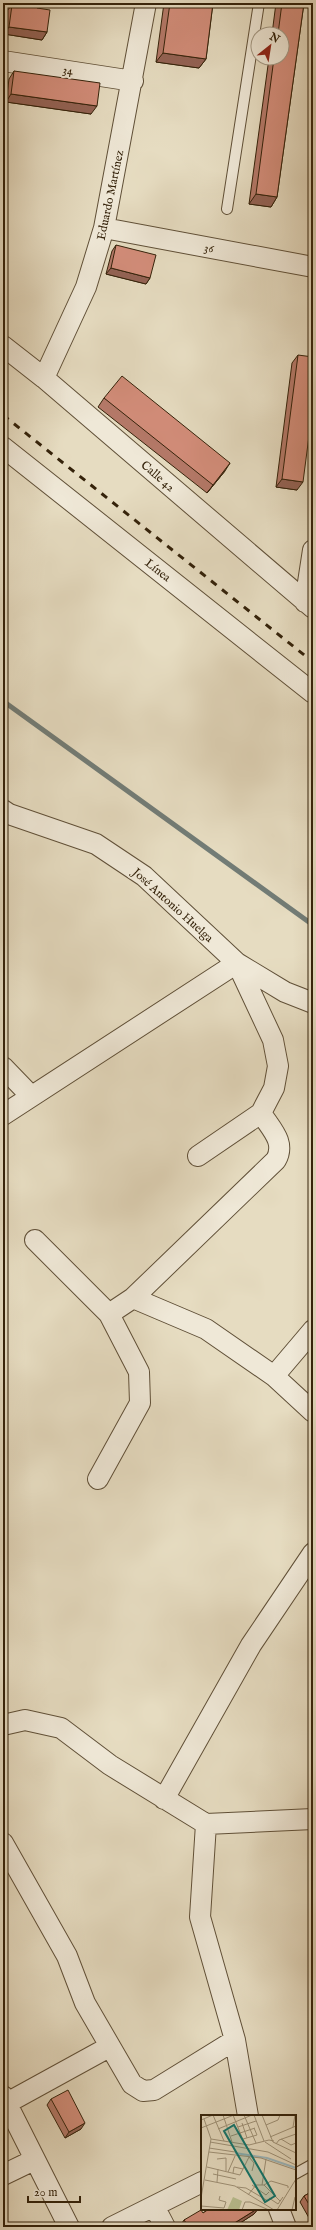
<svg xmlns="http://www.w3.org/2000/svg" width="316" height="2230" font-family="'IM FELL English',serif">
<rect width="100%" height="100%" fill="#e6dcc1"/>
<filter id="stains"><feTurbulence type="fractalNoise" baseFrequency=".005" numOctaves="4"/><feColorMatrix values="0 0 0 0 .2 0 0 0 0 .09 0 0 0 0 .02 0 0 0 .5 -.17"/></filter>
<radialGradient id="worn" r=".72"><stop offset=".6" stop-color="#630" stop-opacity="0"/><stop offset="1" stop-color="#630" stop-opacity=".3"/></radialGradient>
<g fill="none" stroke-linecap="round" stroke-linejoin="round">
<path stroke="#727c76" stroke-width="5" d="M3 701 313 925"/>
<defs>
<path id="lane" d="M227 209 259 3
M295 2174 313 2164"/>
<path id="street" d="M3 61 133 81
M104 228 313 267
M3 346 44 378 313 608
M44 378 86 287 104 228 146 3
M3 447 313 693
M305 602 313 550
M3 810 9 814 96 844 144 876 237 963 285 992 313 1003
M3 1067 31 1096
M3 1115 237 963 273 1040 278 1066 274 1088 261 1113 198 1156
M35 1240 109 1314 139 1372 140 1403 98 1479
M133 1298 206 1329 274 1376 313 1412
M109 1314 133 1298 276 1160C286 1142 271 1129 261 1113
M274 1376 313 1330
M3 1725 25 1720 61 1728 110 1765 206 1824 313 1819
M164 1799 251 1645 313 1553
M206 1824 200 1917 235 2040 248 2116
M3 1843 67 1956 85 2003 132 2084 143 2091 154 2090 235 2040
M3 2096 69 2227
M7 2103 109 2047
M3 2175 34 2160
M154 2206 165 2227
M279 2209 286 2227
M112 2227 202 2182"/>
</defs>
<use href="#lane" stroke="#605038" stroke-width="12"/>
<use href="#street" stroke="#605038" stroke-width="22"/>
<use href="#lane" stroke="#efe8d7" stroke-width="10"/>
<use href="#street" stroke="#efe8d7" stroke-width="20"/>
<path stroke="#34220a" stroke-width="3" stroke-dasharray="7 7" stroke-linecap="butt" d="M3 415 313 662"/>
</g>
<path fill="#b57969" stroke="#34220a" d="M12 3H38L37 8 47 32 42 40 4 34 6 12 12 5Z
M164 3H213L206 59 199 68 156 62Z
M276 3H304L277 197 271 207 249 204 269 58H282V34H272Z
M14 71 91 114 6 102 9 79Z
M116 245 150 278 146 284 106 274 112 251Z
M298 355 297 490 276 487 292 363Z
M104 398 225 471 207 493 98 407Z
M51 2099 81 2129 65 2138 47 2105Z
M313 2191V2225L300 2202 304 2196Z
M209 2209H258L254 2214 234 2227H181L180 2226 184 2220 203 2213Z"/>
<path fill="#946355" stroke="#34220a" d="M9 27 47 32 42 40 4 34Z
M163 53 206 59 199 68 156 62Z
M11 94 97 106 91 114 6 102Z
M256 194 277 197 271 207 249 204Z
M111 268 150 278 146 284 106 274Z
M230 463 225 471 207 493 213 485Z
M282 479 303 482 297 490 276 487Z
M85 2123 81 2129 65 2138 69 2132Z
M257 2209H258L254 2214 234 2227H228Z"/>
<path fill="#d38d7a" stroke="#34220a" d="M16 3H38L37 8 50 10 47 32 9 27 12 5H16Z
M170 3H213L206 59 163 53Z
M282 3H304L277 197 256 194 274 58H282V34H278Z
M14 71 100 83 97 106 11 94Z
M116 245 156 255 150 278 111 268Z
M298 355 313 357V405L303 482 282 479Z
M122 376 230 463 213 485 104 398Z
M68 2090 85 2123 69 2132 51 2099Z
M313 2191V2211L304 2196Z
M209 2209H257L228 2227H189L184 2220 201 2210 203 2213Z"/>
<g text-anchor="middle" stroke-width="4" stroke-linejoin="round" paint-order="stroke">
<g font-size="12" fill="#34220a" stroke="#efe8d7">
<text transform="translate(68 70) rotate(9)" y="4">34</text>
<text transform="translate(110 195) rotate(-78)" y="4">Eduardo Martínez</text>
<text transform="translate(209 248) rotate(11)" y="4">36</text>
<text transform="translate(158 476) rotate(41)" y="4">Calle 42</text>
<text transform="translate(158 570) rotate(38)" y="4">Línea</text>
<text transform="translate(173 905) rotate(42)" y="4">José Antonio Huelga</text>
</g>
</g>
<g transform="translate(201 2115)">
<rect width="95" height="95" fill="#e6dcc1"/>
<path d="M32 82 41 86 38 95H26Z" fill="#b9bf90"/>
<path fill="none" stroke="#9cb8be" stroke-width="2" d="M34 38 66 43 95 53"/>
<path fill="none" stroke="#9f9278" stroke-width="1" d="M12 0 23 26M22 0 31 27M32 0 44 30M43 0 55 28M53 0 63 26M61 0 72 27 95 38M0 5 12 0M41 8 46 23M65 10 77 5 79 0M37 12 55 6M92 12 94 0M0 13 33 0M17 14 51 0M30 21 54 13M69 22 95 11M10 24 48 30 68 25 73 26M42 24 56 20 53 13M80 24 90 30 95 28M9 27 67 37 95 50M64 27 90 44M75 29 78 25 95 19M8 33 34 37M8 37 60 43 95 55M16 44 25 43V56M6 52 39 60 48 42 53 48 51 56M27 57 34 41M32 58 33 52 42 54M12 59 35 64M4 65 34 71 73 95M16 67 17 54M51 70 65 80 68 77M61 70 65 44M63 70 79 86M36 72 45 73 67 86M47 80 55 70H63L70 66 87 71V73M0 83 10 24 3 4M68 83 77 89 82 82M0 91 23 93 25 87 18 85 19 81M41 95 44 87H49L68 95M76 95 95 64M91 95 94 82"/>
<path fill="#0f766e" fill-opacity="0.15" stroke="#0f766e" stroke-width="2" d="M33 10 74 81 64 87 23 16Z"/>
<rect width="95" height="95" fill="none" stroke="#34220a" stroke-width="2"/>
</g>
<rect width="316" height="2230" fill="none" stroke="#e6dcc1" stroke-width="16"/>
<rect x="4" y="4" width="308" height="2222" fill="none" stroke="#34220a" stroke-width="2"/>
<rect x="8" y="8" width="300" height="2214" fill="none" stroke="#34220a"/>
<g transform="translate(270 46) rotate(30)"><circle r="19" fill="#efe8d7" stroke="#a49985"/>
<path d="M0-3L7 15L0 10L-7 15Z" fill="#8f2418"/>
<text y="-6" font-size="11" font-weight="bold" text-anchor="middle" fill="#34220a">N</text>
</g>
<path d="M28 2196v6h52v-6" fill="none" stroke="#34220a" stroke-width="2"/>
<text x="34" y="2196" font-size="12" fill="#34220a" stroke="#efe8d7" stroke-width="3" paint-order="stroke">20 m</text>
<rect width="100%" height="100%" filter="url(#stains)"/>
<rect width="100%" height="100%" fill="url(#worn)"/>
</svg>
